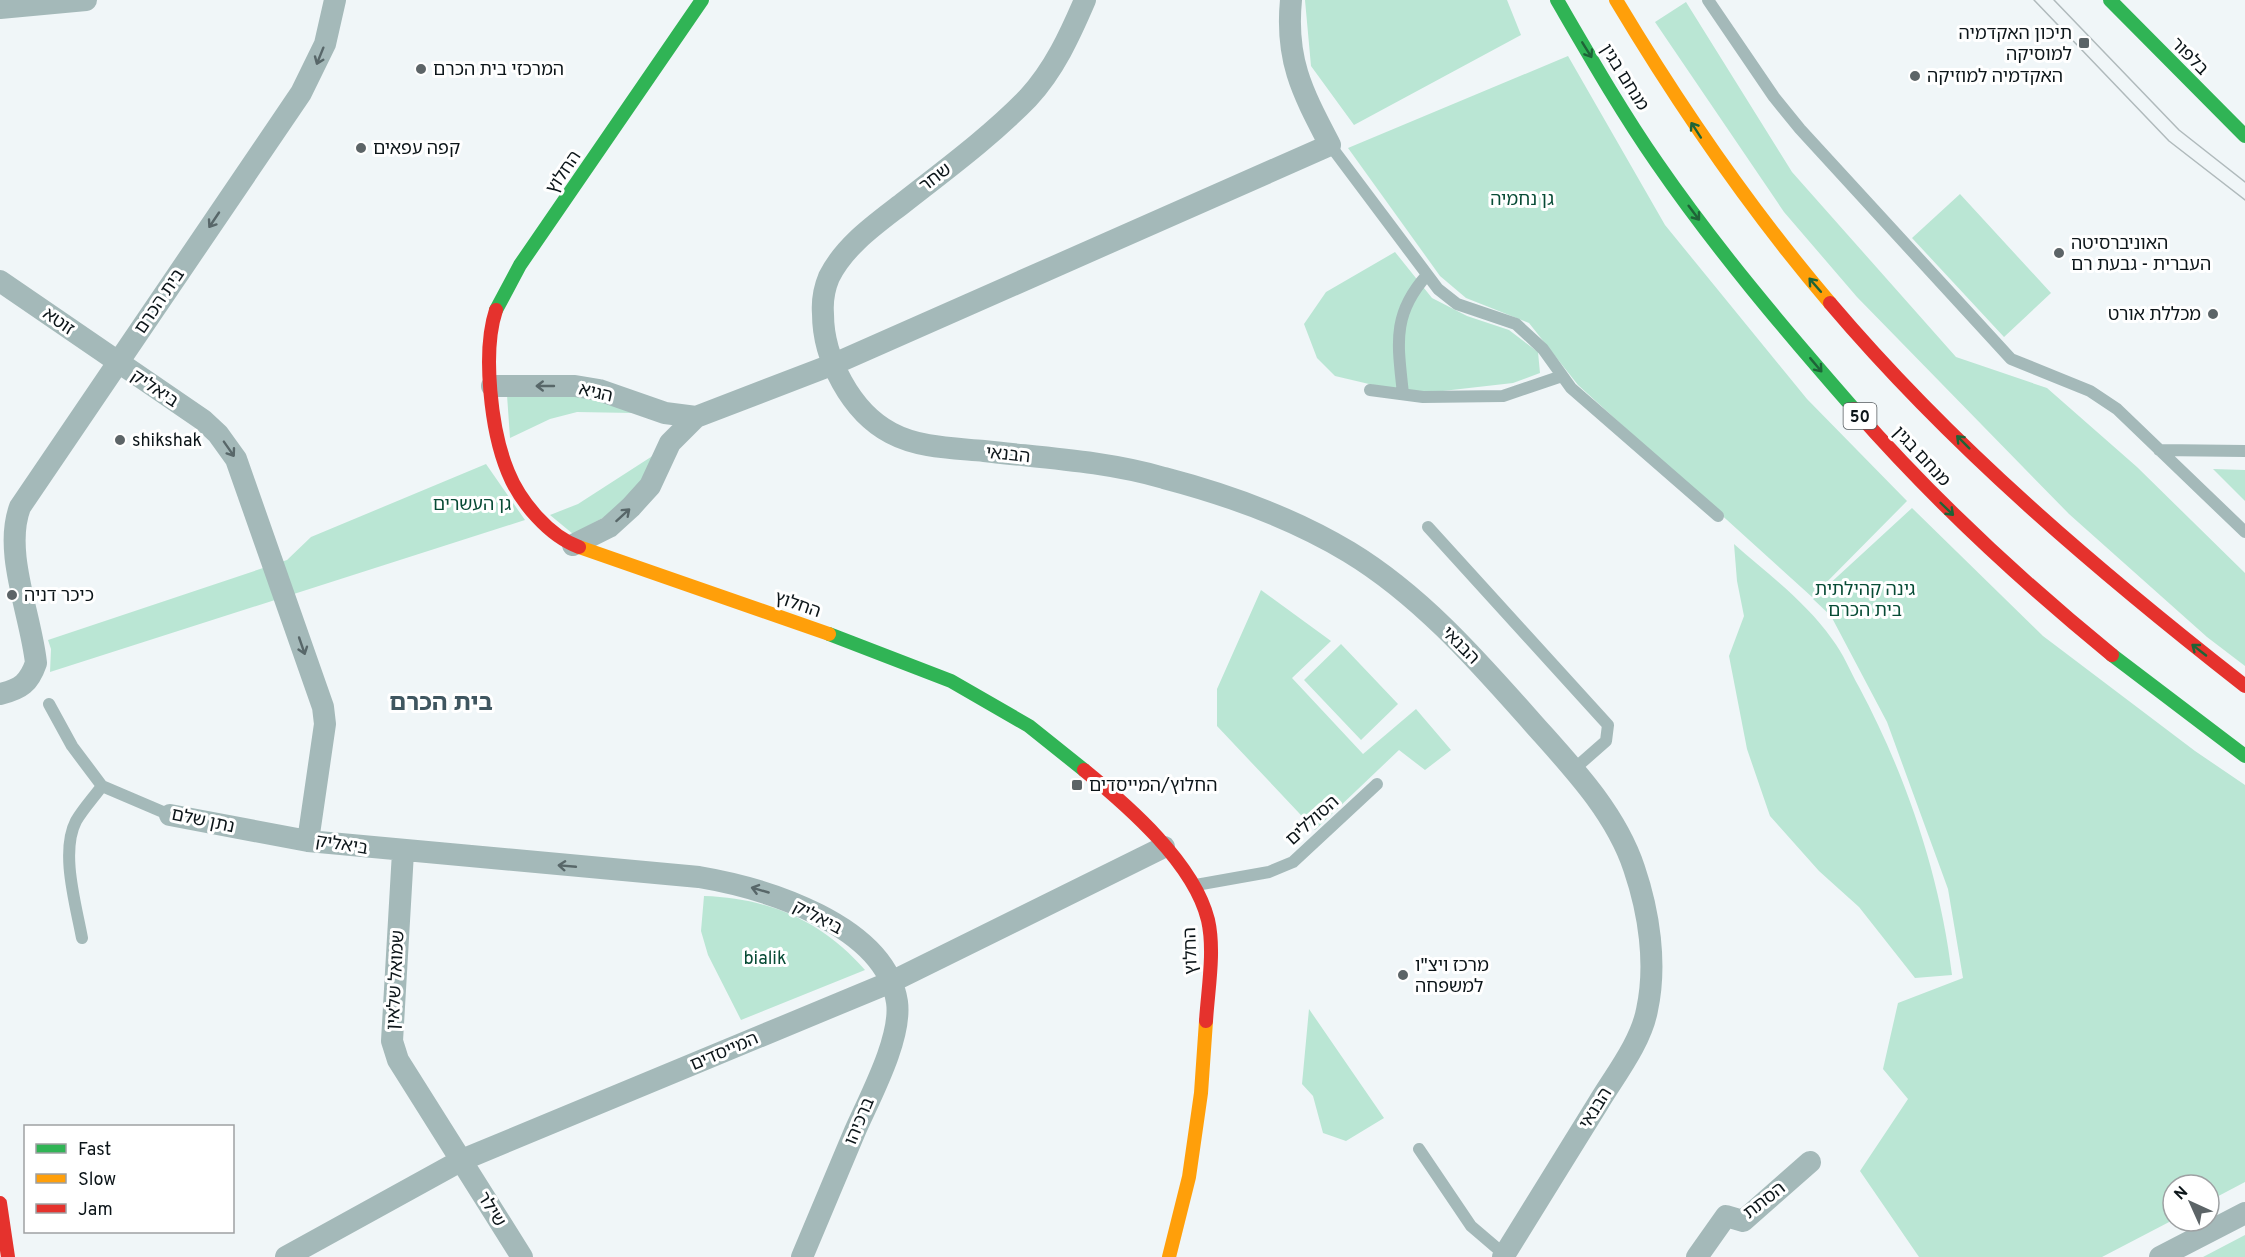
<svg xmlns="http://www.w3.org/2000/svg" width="2245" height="1257" font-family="Overpass,'Noto Sans Hebrew',sans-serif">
<rect width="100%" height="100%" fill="#f0f6f8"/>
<path fill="#bae6d4" d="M1305 0H1507L1521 35 1354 125 1311 66Z
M1686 2 1792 172 1956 357 2047 388 2137 467 2245 573V666L2207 637 2069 514 1857 297 1784 212 1655 22Z
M1568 56 1665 225 1807 399 1907 501 1812 597 1578 385 1529 323 1466 298 1440 276 1348 148Z
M1960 194 2051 293 2004 337 1912 238Z
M1395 252 1432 298 1467 316 1509 330 1538 352 1540 373 1513 383 1425 393 1386 388 1335 376 1317 358 1304 324 1326 292Z
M567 394 597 398 633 413 577 412 550 419 510 438 507 395Z
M654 455 639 487 623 507 573 534 550 515 578 504Z
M486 464 525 520 50 672 51 649 48 640 287 560 311 537Z
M2213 469 2245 470V501Z
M1912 508 2043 636 2195 751 2245 785V1182L2209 1201V1185H2173V1220L2102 1257H1919L1860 1171 1908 1099 1883 1069 1898 1003 1963 978 1948 889 1887 722 1831 616 1813 599Z
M1734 544C1768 574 1806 602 1832 639 1843 653 1850 671 1859 687 1906 775 1940 875 1952 975L1915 978 1859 907 1819 871 1770 816 1747 749 1729 656 1744 616 1737 581Z
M1261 590 1331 641 1292 678 1363 754 1416 709 1451 750 1425 770 1399 750 1315 830 1217 726V689Z
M1341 644 1398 704 1361 740 1304 680Z
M704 896C769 898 822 921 865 970L741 1020 708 955 701 931Z
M1309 1009 1384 1118 1346 1141 1323 1133 1313 1096 1302 1084Z
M2245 1235V1257H2203Z"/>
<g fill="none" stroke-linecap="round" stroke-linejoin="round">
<path stroke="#a4b9b9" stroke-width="12" d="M1708 0 1774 97 1800 129 2011 359 2090 391 2117 409 2245 532
M1330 145 1438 289 1457 304 1516 324 1543 349 1571 388 1718 516
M1370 390 1423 397 1503 396 1562 376
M1403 394C1398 345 1391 315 1427 275
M2159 450 2245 451
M1428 527 1608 725 1606 741 1573 770
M49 704 72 746 102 786 170 815
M1196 885 1269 872 1293 862 1377 784
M82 938C76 905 60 852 76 821 83 809 94 797 102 786
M1419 1149 1471 1226 1505 1255"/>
<path stroke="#a4b9b9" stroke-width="22" d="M1085 0C1070 35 1054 70 1028 98 990 137 945 170 903 203 876 224 845 245 829 277 824 289 822 301 823 314 823 358 851 412 891 433 919 448 953 448 984 451 1044 458 1105 461 1164 478 1229 495 1291 517 1349 552 1420 595 1476 659 1531 721 1570 765 1615 811 1634 868 1649 912 1657 964 1647 1010 1641 1042 1616 1074 1599 1102 1567 1154 1535 1205 1503 1257
M0 8 86 0
M0 281 203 420 218 434 236 459 323 707 325 724 308 841
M492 386H575L599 390 665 413 696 417 670 443 650 486 631 507 609 527 573 545
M696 417 834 364 1330 145C1303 93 1285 61 1291 0
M0 694C21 689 29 683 36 663 31 615 3 552 20 507L301 93 325 44 335 0
M170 815 308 841 699 877C764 888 885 924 897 1002 902 1038 870 1097 855 1131 837 1173 820 1215 802 1257
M403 852 392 1041 398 1060 522 1257
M286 1257 462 1160 891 982 1164 847
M1697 1257 1726 1216 1743 1221 1810 1162
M2160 1257 2245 1213"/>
<path stroke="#30b455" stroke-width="14" d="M1557 0C1589 55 1621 111 1657 163 1717 250 1785 330 1854 409
M2110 0 2245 136
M496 310 520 265 702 0
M829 634 951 681 1029 726 1084 770
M2112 655 2245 756"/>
<path stroke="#ff9f0a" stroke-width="14" d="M1616 0C1680 107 1749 208 1830 303
M579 547 829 634
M1169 1257 1189 1177 1201 1093 1206 1021"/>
<path stroke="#e5322d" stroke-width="14" d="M1830 303C1952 447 2097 570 2245 686
M496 310C482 352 491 431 508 472 520 502 549 536 579 547
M1854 409C1932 498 2020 580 2112 655
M1084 770C1128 806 1194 863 1208 920 1215 951 1208 989 1206 1021
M0 1203 8 1257"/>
<path stroke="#b0babc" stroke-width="1.5" d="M2034 0 2169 141 2245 200
M2054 0 2179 130 2245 182"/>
</g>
<defs><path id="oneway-shaft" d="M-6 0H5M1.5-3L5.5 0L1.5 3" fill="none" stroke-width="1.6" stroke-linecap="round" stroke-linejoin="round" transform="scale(1.5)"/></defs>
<g stroke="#1e6437">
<use href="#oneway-shaft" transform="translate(1587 50) rotate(58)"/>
<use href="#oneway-shaft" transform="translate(1696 130) rotate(-123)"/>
<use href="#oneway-shaft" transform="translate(1694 213) rotate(53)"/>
<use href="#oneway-shaft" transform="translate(1815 285) rotate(-131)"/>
<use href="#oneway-shaft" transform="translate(1816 365) rotate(50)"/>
<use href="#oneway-shaft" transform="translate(1963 442) rotate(-135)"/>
<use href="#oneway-shaft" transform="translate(1947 509) rotate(44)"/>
<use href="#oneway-shaft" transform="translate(2199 650) rotate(-142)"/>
</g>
<g stroke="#586769">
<use href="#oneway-shaft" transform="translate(320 56) rotate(112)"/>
<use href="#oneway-shaft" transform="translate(214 220) rotate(124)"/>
<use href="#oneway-shaft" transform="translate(545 386) rotate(-180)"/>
<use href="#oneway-shaft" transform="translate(229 449) rotate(55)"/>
<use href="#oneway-shaft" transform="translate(623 515) rotate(-42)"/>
<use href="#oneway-shaft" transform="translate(302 646) rotate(71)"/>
<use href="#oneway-shaft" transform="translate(567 866) rotate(-175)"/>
<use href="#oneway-shaft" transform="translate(760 890) rotate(-164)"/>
</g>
<g fill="#5c6467" stroke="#fff" stroke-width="2">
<rect x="2078" y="37" width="12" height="12" rx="3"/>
<circle cx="421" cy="69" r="6"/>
<circle cx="1915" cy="76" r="6"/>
<circle cx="361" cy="148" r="6"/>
<circle cx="2059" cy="253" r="6"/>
<circle cx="2213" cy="314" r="6"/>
<circle cx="120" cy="440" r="6"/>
<circle cx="12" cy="595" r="6"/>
<rect x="1071" y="779" width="12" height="12" rx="3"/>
<circle cx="1403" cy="975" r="6"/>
</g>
<g text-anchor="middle" stroke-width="6" stroke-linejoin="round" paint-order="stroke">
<rect fill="#fff" stroke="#555b5e" stroke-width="1.5" x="1843.5" y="403" width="33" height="26" rx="4.5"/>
<g font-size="16" font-weight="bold" fill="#0c1519">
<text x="1860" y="422">50</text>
</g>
<g font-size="18" fill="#0c1519" stroke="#fff" text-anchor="start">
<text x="2072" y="39" text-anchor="end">תיכון האקדמיה<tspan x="2072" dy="21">למוסיקה</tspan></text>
<text x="433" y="75">המרכזי בית הכרם</text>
<text x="1927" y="82">האקדמיה למוזיקה</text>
<text x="373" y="154">קפה עפאים</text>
<text x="2071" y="249">האוניברסיטה<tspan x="2071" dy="21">העברית - גבעת רם</tspan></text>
<text x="2201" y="320" text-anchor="end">מכללת אורט</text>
<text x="132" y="446">shikshak</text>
<text x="24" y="601">כיכר דניה</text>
<text x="1089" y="791">החלוץ/המייסדים</text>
<text x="1415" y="971">מרכז ויצ"ו<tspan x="1415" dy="21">למשפחה</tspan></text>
</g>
<g font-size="18" fill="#0c1519" stroke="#fff">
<text transform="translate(2190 56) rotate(45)" y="6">בלפור</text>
<text transform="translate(1625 77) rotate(58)" y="6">מנחם בגין</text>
<text transform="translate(563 172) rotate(-56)" y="6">החלוץ</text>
<text transform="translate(935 177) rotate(-38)" y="6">שחר</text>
<text transform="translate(159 301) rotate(-56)" y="6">בית הכרם</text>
<text transform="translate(59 321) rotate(35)" y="6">זוטא</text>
<text transform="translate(155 388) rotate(34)" y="6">ביאליק</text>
<text transform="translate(596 392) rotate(13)" y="6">הגיא</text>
<text transform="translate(1008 454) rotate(6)" y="6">הבנאי</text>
<text transform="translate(1922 456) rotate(47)" y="6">מנחם בגין</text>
<text transform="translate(798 604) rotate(19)" y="6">החלוץ</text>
<text transform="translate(1461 645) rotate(45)" y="6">הבנאי</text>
<text transform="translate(203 820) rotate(12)" y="6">נתן שלם</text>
<text transform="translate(1312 820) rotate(-42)" y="6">הסוללים</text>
<text transform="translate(342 844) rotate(9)" y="6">ביאליק</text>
<text transform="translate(818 917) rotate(28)" y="6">ביאליק</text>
<text transform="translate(1190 951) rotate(-92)" y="6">החלוץ</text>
<text transform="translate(395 980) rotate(-87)" y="6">שמואל שלאין</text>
<text transform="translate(724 1051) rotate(-23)" y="6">המייסדים</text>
<text transform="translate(1595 1108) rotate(-58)" y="6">הבנאי</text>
<text transform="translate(859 1121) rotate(-67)" y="6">ברכיהו</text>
<text transform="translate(1764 1200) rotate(-38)" y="6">הסתת</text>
<text transform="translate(492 1209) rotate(58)" y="6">שילר</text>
</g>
<g font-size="18" fill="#074b35" stroke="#fff">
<text x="1522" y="205">גן נחמיה</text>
<text x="472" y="510">גן העשרים</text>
<text x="1865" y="595">גינה קהילתית<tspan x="1865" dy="21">בית הכרם</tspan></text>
<text x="765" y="964">bialik</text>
</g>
<g font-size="24" font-weight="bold" fill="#3f5660" stroke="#fff">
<text x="441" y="710">בית הכרם</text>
</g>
</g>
<rect x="24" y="1125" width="210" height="108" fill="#ffffff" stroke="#9ea1a3" stroke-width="1.5"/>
<rect x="36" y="1144" width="30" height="9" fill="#30b455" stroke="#9ea1a3" stroke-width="1.5"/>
<text x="78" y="1155" font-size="18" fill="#0c1519">Fast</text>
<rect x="36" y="1174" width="30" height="9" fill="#ff9f0a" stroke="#9ea1a3" stroke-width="1.5"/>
<text x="78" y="1185" font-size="18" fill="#0c1519">Slow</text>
<rect x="36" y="1204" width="30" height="9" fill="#e5322d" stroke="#9ea1a3" stroke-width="1.5"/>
<text x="78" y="1215" font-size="18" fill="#0c1519">Jam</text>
<g transform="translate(2191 1203) rotate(315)"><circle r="28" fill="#ffffff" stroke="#9ea1a3" stroke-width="1.5"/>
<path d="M0-4.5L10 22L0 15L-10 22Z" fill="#5c6467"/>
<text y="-9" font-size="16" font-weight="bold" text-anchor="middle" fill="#0c1519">N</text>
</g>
</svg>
